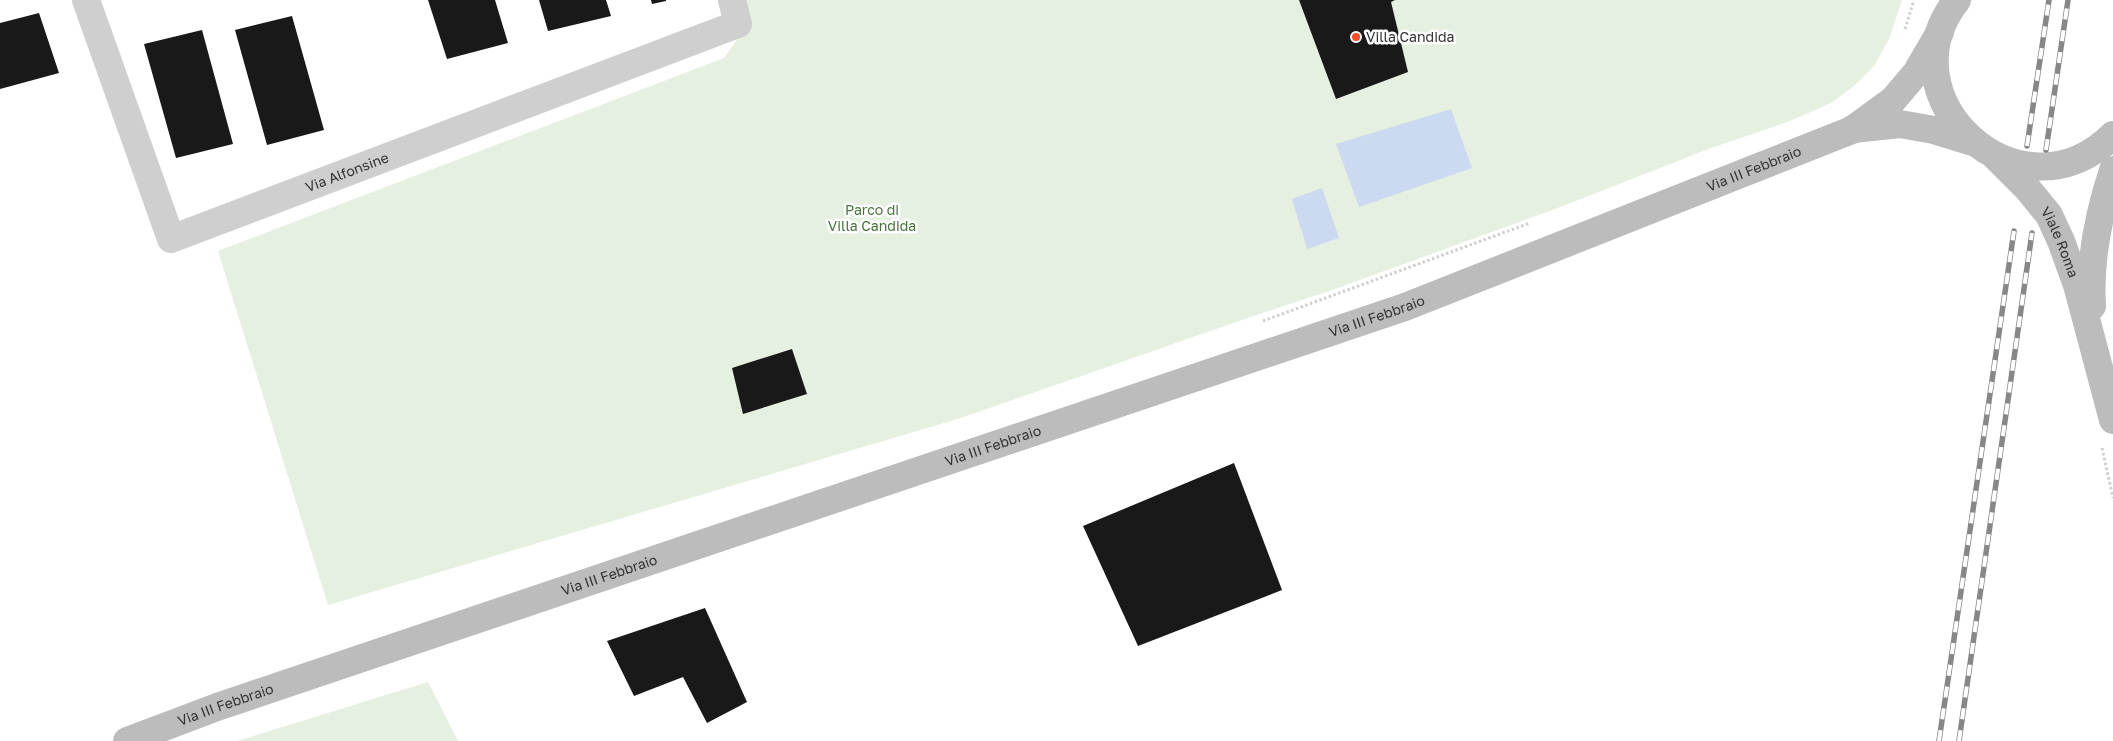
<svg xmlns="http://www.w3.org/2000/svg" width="2113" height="741" font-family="'Golos Text',sans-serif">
<rect width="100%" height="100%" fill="#fff"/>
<path fill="#e5f0e0" d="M742 0H1902L1889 39 1874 66 1854 86 1831 103 1790 121 1711 148 1555 209 1335 289 1259 314 961 418 328 605 218 251 724 58 745 29Z
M428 682 458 741H237Z"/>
<path fill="#cbd9f1" d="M1451 109 1472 168 1359 207 1336 144Z
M1322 188 1339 238 1307 249 1292 199Z"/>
<path fill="#191919" d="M428 0H495L508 43 447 59Z
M539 0H606L611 16 548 31Z
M651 0H666V1L652 4Z
M1299 0H1395L1391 2 1408 72 1336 99Z
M39 13 59 73 0 89V23Z
M292 16 324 130 267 145 235 30Z
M202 30 233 144 176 158 144 44Z
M792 349 807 394 743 414 732 368Z
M1234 463 1282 590 1138 646 1083 526Z
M705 608 747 702 707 723 683 677 634 696 607 641Z"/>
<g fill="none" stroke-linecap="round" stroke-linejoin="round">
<path stroke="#cfcfcf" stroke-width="3" stroke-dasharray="2.5 2.5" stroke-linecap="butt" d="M1905 29 1914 0
M1263 321 1530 223
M2102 448 2113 498"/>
<path stroke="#cfcfcf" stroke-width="28" id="s1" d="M86 0 171 239 738 24 732 0"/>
<g stroke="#bcbcbc" stroke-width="28">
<path d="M1957 0C1880 98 2020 227 2113 135"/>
<path d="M1853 129 1900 124 1934 130 1973 142"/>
<path id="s2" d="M1996 157 2027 188 2049 215 2061 241 2077 285 2113 420"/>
<path d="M2092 306C2089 260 2099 213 2113 170"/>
<path id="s3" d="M127 741 217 707 1405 307 1852 130 1893 100 1916 73 1940 32"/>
</g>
<defs>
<path id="rail" d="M2027 146 2049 0
M2046 150 2068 0
M1939 741 2014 231
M1959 741 2032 233"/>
</defs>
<use href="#rail" stroke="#878787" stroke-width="5.5"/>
<use href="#rail" stroke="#fff" stroke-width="4" stroke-dasharray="11" stroke-linecap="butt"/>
</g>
<circle fill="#f74c27" stroke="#fff" stroke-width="2" cx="1356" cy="37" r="5"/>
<g text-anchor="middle" stroke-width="5" stroke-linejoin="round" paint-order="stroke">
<g font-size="14" fill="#323232" stroke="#fff" text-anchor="start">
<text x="1366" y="42">Villa Candida</text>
</g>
<g font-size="14" fill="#323232" stroke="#fff">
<text dy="5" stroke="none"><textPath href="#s3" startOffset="1725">Via III Febbraio</textPath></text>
<text dy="5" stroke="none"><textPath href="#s1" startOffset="442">Via Alfonsine</textPath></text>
<text dy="5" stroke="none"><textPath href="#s2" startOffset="108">Viale Roma</textPath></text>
<text dy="5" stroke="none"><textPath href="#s3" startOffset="1320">Via III Febbraio</textPath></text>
<text dy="5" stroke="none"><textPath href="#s3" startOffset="915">Via III Febbraio</textPath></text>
<text dy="5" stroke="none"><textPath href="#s3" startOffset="510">Via III Febbraio</textPath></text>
<text dy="5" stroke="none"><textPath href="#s3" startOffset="105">Via III Febbraio</textPath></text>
</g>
<g font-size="14" fill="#46743a" stroke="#fff">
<text x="872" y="215">Parco di<tspan x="872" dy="16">Villa Candida</tspan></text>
</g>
</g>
</svg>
